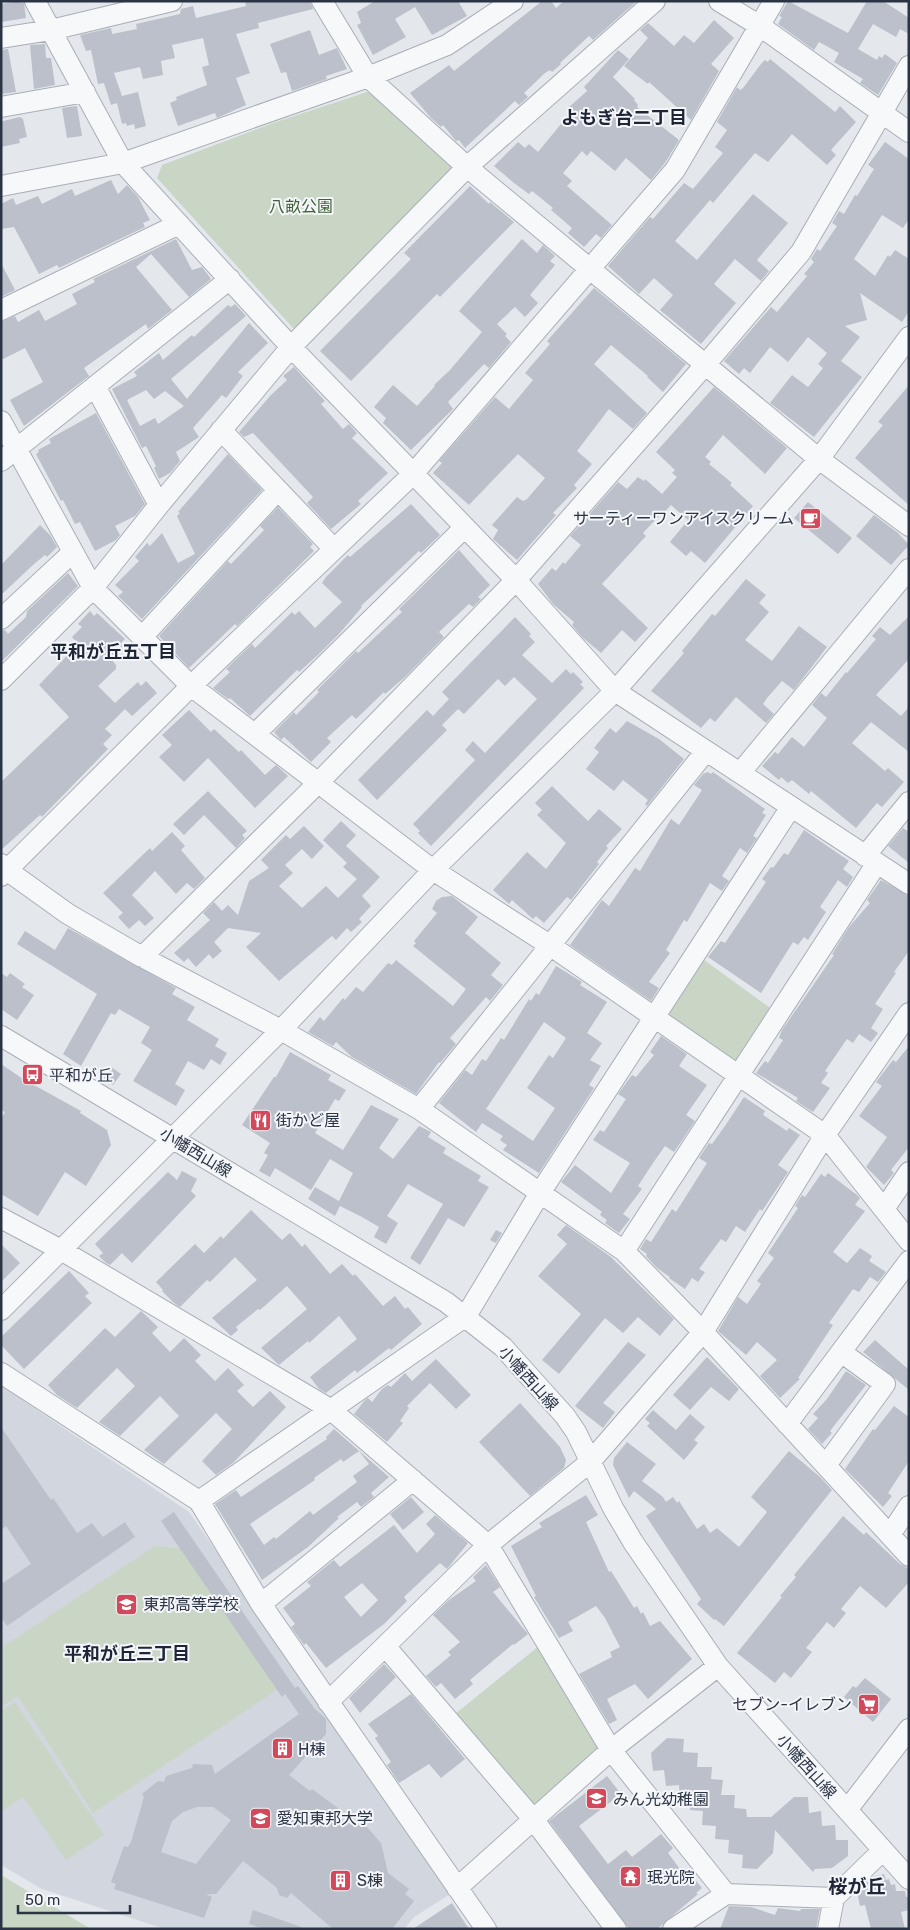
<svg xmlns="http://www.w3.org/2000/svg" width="910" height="1930" font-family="Rubik,'Noto Sans JP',sans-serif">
<rect width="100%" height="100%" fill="#e4e7ec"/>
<path fill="#d2d6de" d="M1 1386 189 1512 452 1893 414 1917 404 1929H165L42 1889 1 1865Z"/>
<path fill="#c9d6c5" d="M367 92 378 95 452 164 454 173 302 327 293 328 157 178 162 165 276 122Z
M704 960 773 1010 737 1067 667 1017Z
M155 1546 183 1549 278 1689 93 1813 18 1696 1 1707V1648Z
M539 1646 599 1748 534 1806 455 1714Z
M15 1702 104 1835 66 1860 23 1797 1 1812V1711Z
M1 1875 91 1929H1Z"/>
<path fill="#bbc0ca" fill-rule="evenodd" d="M17 1 24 3 26 18 1 22V4Z
M245 1H310L313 9 258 23 259 28 236 34 250 73 236 78 246 105 217 118 215 113 178 126 170 103 177 100 176 97 207 85 202 67 209 65 203 38 172 45 175 58 161 61 163 75 143 79 140 67 114 73 122 96 138 92 146 126 135 129 134 124 127 126 126 123 122 124 117 103 111 105 104 83 98 84 91 50 86 51 80 35 111 28 112 34 137 29 136 24 180 14 181 9 193 6 196 18 246 6Z
M375 1H458L467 16 432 35 415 7 395 19 406 37 373 55 357 25 361 23 357 12Z
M542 1H551L556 8 564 1H637L593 40 589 36 560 63 561 64 552 72 550 70 545 73 524 93 528 97 519 105 515 101 465 148 459 140 456 141 443 125 441 127 431 118 410 93 449 65 454 71Z
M788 1 848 33 867 1H883L909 18V34L900 29 896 37 873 24 858 49 877 60 879 56 882 58 885 54 897 63 878 95 860 83 863 79 834 62 839 53 819 42 814 50 778 24 782 17 779 16Z
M714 20 734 38 711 64 719 71 691 120 649 82 648 84 624 66 648 38 640 30 648 23 674 46 684 35 694 43Z
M310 30 319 55 337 48 347 69 326 76 327 79 292 91 286 72 281 73 270 44Z
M45 44 46 58H51L55 85 34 89 30 45Z
M8 49 16 92 1 94V50Z
M618 50 629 59 613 77 635 99 634 100 638 105 637 107 679 140 665 163 651 180 626 158 615 171 591 151 587 156 582 151 563 173 572 181 567 186 612 225 601 238 596 234 584 247 568 233 572 228 551 210 553 208 532 191 529 194 514 183 494 166 518 142 525 148 529 144 538 152 570 113 568 108 587 91 584 87Z
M770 59 835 112 840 106 856 122 831 150 836 155 827 165 792 134 768 162 755 153 713 203 710 200 675 241 697 260 753 194 788 223 757 260 769 271 761 281 735 259 714 284 736 303 701 344 660 310 673 295 654 278 639 294 608 266 650 217 653 219 684 183 693 189 723 153 715 147 727 130 717 122 737 87 740 90 743 88 761 64 765 60 768 62Z
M77 106 82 136 67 138 62 108Z
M20 117 23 119 27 137 19 139 20 143 1 147V124L3 121Z
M885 142 909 159V219L903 228 882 215 854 259 875 276 888 255 890 257 895 250 909 259V311L902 322 860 293 867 320 845 326 860 337 841 361 862 377 814 437 770 403 792 375 808 387 823 368 818 364 827 353 808 337 788 362 770 347 750 373 744 368 739 374 724 361 771 307 777 312 807 276 804 274 814 262 811 259 817 249 820 251 837 226 832 223 839 211 844 214 855 195 857 196 874 169 868 165Z
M111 180 118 194 127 185 138 197 150 220 143 223 145 227 59 268 57 265 39 274 14 227 1 229V204L13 198 16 205 38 196 42 204 72 189 75 196Z
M470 186 489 204 490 202 514 222 440 297 437 294 351 381 320 351 411 259 404 253Z
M176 239 192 270 202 267 211 279 189 297 151 254 136 267 172 310 148 329 146 324 84 368 89 376 24 426 10 400 43 382 25 348 1 360V322L15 316 18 322 39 310 45 321 77 304 72 294 95 282 93 279Z
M522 239 537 253 543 245 555 256 550 261 555 265 530 295 538 303 525 317 515 307 497 324 507 334 505 336 511 342 489 368 484 364 448 402 453 409 411 450 383 423 386 418 374 407 393 385 417 406 435 386 434 385 450 370 482 332 459 311Z
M1 263 15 290 1 297Z
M594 288 686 364 663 392 647 377 648 376 611 345 594 364 647 413 633 429 609 409 577 451 592 464 574 485 577 488 553 513 556 515 517 560 493 539 498 530 492 525 517 497 523 501 527 499 545 478 518 454 469 505 433 473 442 463 439 461 495 397 509 409 533 380 525 373 550 344 547 341Z
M235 304 246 316 171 379 187 399 249 323 268 343 238 372 243 376 226 398 222 395 193 428 199 437 176 452 180 461 170 473 159 479 154 468 156 466 146 446 142 448 112 389 137 376 134 372 159 353 163 360 192 335 194 337 228 305 231 307ZM146 390 154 399 165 391 184 406 158 424 155 418 140 426 127 400Z
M294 367 325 401 321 404 343 429 349 424 357 433 352 438 388 473 358 501 361 504 331 529 307 503 313 497 253 433 244 437 239 432 270 396 287 380 283 376Z
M909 385V505L855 458 883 425 878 422Z
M714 387 787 448 765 474 723 435 705 457 711 462 709 464 732 483 730 485 753 506 705 563 691 551 686 556 670 542 688 520 671 505 661 516 660 515 643 533 646 536 602 584 648 628 635 642 622 630 601 653 582 637 572 625 574 622 553 604 538 584 552 568 556 571 563 562 565 564 581 545 570 536 618 482 627 489 638 477 644 481 645 479 662 494 677 477 672 473 675 470 656 452Z
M96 413 145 504 135 516 115 526 120 535 116 540 95 551 80 522 75 524 63 500 61 501 36 454 39 452 38 450 51 443 49 439Z
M228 454 262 490 142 619 118 596 123 592 115 585 139 561 135 557 147 543 150 546 162 533 178 563 195 554 177 516 180 513 178 512Z
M808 502 852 538 838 554 794 518Z
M411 504 440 535 421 553 419 551 361 606 362 607 339 634 319 654 299 672 297 670 250 716 230 698 228 699 213 688 230 672 226 669 252 644 255 648 292 612 295 615 299 611 315 628 342 602 322 583 326 577 348 555 350 557Z
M278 507 313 544 310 547 314 551 237 626 235 624 189 668 159 636 228 561 231 564 264 530 260 526Z
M874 515 898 533 909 545 891 565 856 536Z
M40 525 50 535 57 547 47 557 45 555 34 564 1 595V565Z
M459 550 490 585 478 597 481 599 473 607 469 604 439 632 444 637 405 677 385 694 384 692 356 719 352 715 327 738 331 742 311 762 284 737 281 740 274 732 294 712 296 715 319 692 317 690 356 651 358 653 402 612 399 609Z
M68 573 78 586 1 662V631L5 630 8 634 26 617 27 611Z
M746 579 766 595 759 603 769 612 745 640 772 661 799 626 827 647 794 690 782 681 767 698 763 704 774 714 766 723 736 697 715 722 710 718 701 728 651 691 684 653 682 651 712 614 715 616Z
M90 611 94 616 97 613 125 639 121 643 123 646 110 658 116 665V669L98 686 115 703 138 682 141 686 146 681 157 693 132 716 125 709 105 729 112 735 103 744 108 749 42 817 40 815 1 850V782L69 717 39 685 78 644 72 637 82 627 78 624Z
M909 616V659L876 695 901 716 909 707V752L871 722 852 743 885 771 888 768 904 782 882 807 877 803 856 828 811 791 809 794 792 780 788 783 781 777 779 780 762 766 775 752 778 754 792 737 804 747 827 718 812 705 821 693 826 697 846 672 847 673 876 639 872 636 880 627 890 635Z
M515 617 531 634 529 636 535 642 522 655 552 683 566 669 571 674 573 672 583 682 580 684 584 688 431 846 418 833 420 831 413 824 475 760 465 750 473 741 485 753 537 699 514 677 505 686 498 679 464 714 458 709 442 725 447 730 377 800 358 780 427 710 433 716 449 699 442 692Z
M189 710 211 732 214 729 239 752 241 750 265 775 276 765 288 776 255 808 208 758 184 782 159 757 172 745 162 735Z
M627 721 659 739 684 759 647 806 645 804 648 800 623 780 614 791 586 769 599 752 594 748 610 728 616 733Z
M708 772 711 774 713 772 765 809 762 813 766 815 753 836 757 838 747 853 740 848 722 876 729 881 722 891 710 883 687 922 684 920 666 950 670 953 649 982 659 988 651 1001 570 945 602 900 609 906 635 868 640 871 671 819 679 825 702 790 694 785 703 774Z
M552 786 588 821 599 809 622 829 606 846 608 848 597 862 599 864 571 900 567 897 544 923 536 916 533 919 512 900 509 904 493 890 527 852 546 869 566 843 537 815 542 810 535 803Z
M208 791 247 831 242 835 245 838 236 848 204 815 184 835 173 824Z
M341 821 356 835 346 846 380 877 362 896 371 906 359 919 362 922 351 932 347 928 336 940 332 936 279 981 246 947 261 933 228 928 214 942 222 951 213 959 209 954 196 967 188 958 184 962 174 953 210 920 203 913 214 902 222 911 228 905 238 915 249 881 269 868 261 860 286 835 290 839 304 826 324 846 312 859 302 849 285 865 293 873 279 886 302 908 326 886 338 898 357 879 343 867 347 863 323 840Z
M903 828 909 832V863L888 846Z
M804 830 849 861 843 869 853 877 847 887 838 880 820 907 826 912 808 940 804 937 798 945 793 942 761 993 708 957 721 941 725 943 766 882 762 879 771 867 773 868 784 853 788 855Z
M172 832 185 846 181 850 205 878 194 889 187 883 176 894 155 871 132 895 154 918 145 926 139 920 129 929 118 917 123 913 103 893 150 848 152 851Z
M881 880 909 896V951L894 972 896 973 875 1004 883 1009 871 1028 878 1033 871 1042 859 1034 853 1043 847 1039 825 1071 828 1073 821 1083 830 1088 813 1112 796 1101 798 1098 756 1073 765 1061 768 1063 783 1040 779 1038 782 1030 834 955 832 954 849 927 870 903 867 900Z
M452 896 478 917 465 933 501 963 491 975 503 985 490 1001 486 997 450 1038 456 1044 440 1063 439 1062 416 1094 352 1057 336 1042 333 1046 308 1032 320 1017 324 1021 343 998 345 1000 356 987 363 992 388 963 392 965 396 960 453 1006 466 989 413 946 416 943 414 941 437 913 432 909 436 901 442 897Z
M68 928 176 988 172 994 195 1007 187 1020 219 1039 215 1046 227 1053 220 1065 211 1059 204 1070 188 1061 175 1084 185 1090 176 1106 133 1081 152 1050 141 1043 150 1027 119 1009 115 1015 111 1013 81 1066 63 1054 97 994 17 944 25 931 55 950Z
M556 966 582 982 580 985 607 1002 587 1033 602 1043 590 1060 601 1066 589 1085 594 1088 539 1173 503 1150 507 1145 500 1140 503 1136 482 1123 476 1132 439 1103 465 1070 472 1075 482 1059 486 1061 501 1038 504 1040 529 999 531 1001 536 993 539 995ZM544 1022 566 1038 553 1058 549 1055 527 1088 555 1108 533 1141 486 1109Z
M1 973 7 977 10 973 25 984 22 987 34 995 17 1020 1 1009Z
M661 1036 687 1054 679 1066 707 1085 686 1115 695 1121 674 1152 665 1146 653 1163 638 1186 642 1189 623 1214 630 1219 619 1233 605 1223 607 1220 600 1215 602 1212 561 1182 575 1165 611 1193 630 1163 593 1140 600 1130 604 1132 626 1099 618 1094 632 1075 636 1077 654 1055 650 1052Z
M909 1046V1147L891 1170 894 1173 884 1185 866 1167 887 1137 859 1116 882 1086 876 1082 893 1060 896 1062Z
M290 1052 331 1075 328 1080 346 1090 339 1101 335 1099 315 1133 343 1150 371 1105 399 1119 379 1148 393 1159 419 1126 431 1132 428 1137 446 1148 443 1153 481 1176 478 1181 489 1187 464 1227 448 1218 420 1265 410 1258 443 1204 408 1184 387 1216 398 1223 386 1244 374 1237 379 1227 362 1217 340 1206 335 1216 308 1199 315 1187 339 1201 353 1173 330 1159 311 1190 275 1168 270 1177 259 1171 268 1155 264 1153 270 1143 242 1125 274 1077H276Z
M1 1064 23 1079 81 1111 80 1113 107 1130 111 1145 86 1186 65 1172 38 1216 1 1194V1119L5 1112 1 1110Z
M111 1067 121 1074 113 1085 103 1078Z
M744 1097 765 1111 763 1115 787 1131 789 1128 800 1135 778 1165 788 1172 762 1211 760 1209 745 1232 736 1226 726 1242 721 1239 699 1269 705 1272 698 1282 692 1278 685 1289 669 1278 670 1277 657 1268 646 1256 647 1254 640 1249 646 1239 651 1242 672 1209 676 1212 707 1163 699 1158 709 1143 712 1144 725 1126Z
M182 1171 197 1179 191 1191 196 1196 132 1263 122 1253 110 1265 106 1263 99 1256 103 1253 95 1244 168 1172 177 1180Z
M828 1173 857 1195 860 1198 855 1205 865 1211 833 1252 847 1263 860 1248 872 1256 869 1261 886 1272 878 1282 870 1277 859 1292 853 1289 829 1323 833 1325 798 1378 800 1379 780 1398 760 1376 777 1360 757 1342 746 1355 718 1331 738 1297 747 1304 761 1284 757 1281 774 1258 768 1253 798 1208 795 1206 802 1195 805 1197 821 1174 825 1177Z
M251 1210 282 1240 290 1233 302 1247 305 1244 330 1274 342 1264 353 1276 355 1274 383 1306 395 1296 405 1309 408 1307 422 1324 391 1350 389 1348 357 1373 355 1370 326 1393 319 1389 310 1377 357 1339 339 1316 309 1343 308 1341 279 1365 261 1348 307 1309 287 1286 260 1310 258 1309 236 1327 238 1330 231 1336 212 1318 257 1280 235 1257 210 1282 207 1280 180 1307 174 1303 162 1291 163 1290 156 1282 195 1244 204 1253 221 1236 223 1239Z
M566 1225 611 1257 674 1319 660 1336 638 1317 623 1333 605 1318 559 1374 542 1360 581 1314 538 1276 567 1244 557 1235Z
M496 1230 502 1233 496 1243 490 1240Z
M1 1244 20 1263 1 1282Z
M69 1271 89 1293 85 1296 92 1303 24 1369 1 1345V1337Z
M141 1311 158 1327 152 1333 170 1352 184 1338 201 1355 195 1361 215 1381 228 1368 244 1385 237 1391 253 1407 270 1391 286 1407 233 1463 216 1475 202 1461 232 1429 216 1413 164 1464 144 1450 179 1416 160 1396 120 1436 99 1422 135 1386 117 1368 77 1408 57 1395 48 1385 105 1328 115 1337Z
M875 1340 909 1370V1390L863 1352Z
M628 1342 646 1355 603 1403 615 1412 603 1428 575 1406Z
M707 1357 739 1389 729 1401 711 1387 690 1410 673 1395Z
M436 1359 471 1395 456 1409 430 1383 407 1406 409 1408 400 1421 403 1423 387 1442 354 1414 365 1400 368 1398 372 1402 382 1389 388 1385 391 1387 405 1373 412 1381Z
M846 1371 866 1385 830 1431 832 1433 822 1444 808 1429 818 1418 813 1414 827 1399Z
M520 1403 560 1447 566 1460 564 1468 530 1496 479 1442Z
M894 1406 909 1417V1461L888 1493 892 1496 883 1507 845 1469 873 1429 875 1430Z
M653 1410 676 1430 690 1414 705 1427 694 1440 698 1443 684 1460 647 1426 650 1423 645 1419Z
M1 1427 51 1500 53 1498 77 1533 92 1523 103 1537 125 1522 135 1537 7 1626 1 1617V1584L31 1564 6 1526 1 1530Z
M334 1429 389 1477 371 1493 374 1497 361 1507 357 1502 337 1517 339 1518 308 1547 262 1580 215 1504 236 1490 241 1497 327 1439 326 1437ZM359 1451 369 1464 353 1476 357 1482 313 1515 310 1511 276 1539 274 1537 264 1545 250 1524 315 1480 314 1478 341 1459 343 1462Z
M627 1442 656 1464 642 1481 663 1497 666 1502 673 1497 677 1503 679 1501 697 1529 704 1524 710 1533 717 1528 739 1547 767 1512 751 1497 789 1451 820 1477 832 1490 724 1626 715 1619 714 1620 697 1604 701 1599 646 1516 656 1509 634 1491 629 1498 613 1465 614 1458Z
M586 1495 598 1515 586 1522 609 1572 611 1571 634 1608 637 1606 641 1614 643 1612 650 1626 660 1621 692 1659 648 1699 635 1684 607 1699 617 1720 609 1724 579 1674 612 1657 610 1652 620 1647 605 1618 596 1606 568 1622 573 1631 559 1638 534 1597 536 1596 511 1546 542 1527 539 1523Z
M411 1497 424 1512 403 1530 390 1514Z
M174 1512 295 1688 298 1686 315 1709 326 1719V1734L289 1775 310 1791 312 1789 338 1808 329 1819 367 1827 381 1843 388 1873 409 1889 405 1894 414 1901 392 1929H333L291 1893 287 1898 279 1895 277 1888 243 1861 216 1894H206L212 1897 204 1918 114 1889 116 1884 111 1882 124 1846 128 1847 131 1842 144 1797 142 1794 158 1781 164 1782 166 1776 192 1768 193 1764 212 1765 215 1774 299 1714 285 1694 282 1697 161 1521ZM197 1807H213L231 1820 196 1864 161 1852 172 1821 183 1812Z
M435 1515 468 1543 447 1569 440 1563 404 1597 407 1601 384 1624 326 1668 306 1643 304 1645 291 1627 295 1624 283 1608 311 1586 307 1582 334 1560 340 1567 394 1525 417 1553 435 1534 426 1524ZM362 1583 378 1600 361 1617 344 1597Z
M843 1516 864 1535 866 1532 900 1564 909 1569V1582L886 1608 860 1586 841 1609 846 1613 834 1628 827 1622 806 1648 812 1652 791 1678 784 1672 775 1683 737 1653 782 1597 780 1596 796 1577 794 1575Z
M486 1565 500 1587 493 1592 528 1634 514 1645 513 1644 470 1680 473 1684 455 1699 441 1683 436 1687 426 1676 451 1655 448 1652 460 1642 433 1615 449 1600 476 1581 473 1577Z
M384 1664 396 1677 360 1713 349 1698Z
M865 1678 891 1699 873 1722 844 1697 853 1686 856 1688Z
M411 1694 465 1759 441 1778 429 1764 399 1783 387 1765 391 1762 375 1738 378 1736 368 1724Z
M667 1738 684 1739 683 1752 698 1753 697 1767H712L711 1779 723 1780 721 1795H735L734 1808 746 1809 747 1817H771L794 1797H808L809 1813 821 1811 822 1826 835 1825 836 1840H848V1856L832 1868 815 1869 813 1872 775 1830 773 1853 757 1869 742 1868 743 1855 728 1853 729 1840 715 1839 716 1826 702 1825 703 1811 690 1810 691 1798 680 1799 679 1785 666 1786 664 1770 653 1771 651 1753Z
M607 1776 621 1794 579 1826 608 1864 626 1850 632 1857 661 1834 673 1848 668 1853 683 1873 687 1870 702 1888 696 1893 698 1894 657 1929H629L549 1821Z
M884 1874 886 1880 889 1879 891 1885 895 1884 896 1891H905L906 1897H909V1910L901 1912 905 1929H871L865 1905 860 1906 857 1892 867 1882 873 1881 872 1877Z
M452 1903 469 1929H413Z
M729 1906 751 1907 775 1915 778 1908 800 1911 801 1909H820L816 1929H720Z
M253 1910 301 1927V1929H264L249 1924Z"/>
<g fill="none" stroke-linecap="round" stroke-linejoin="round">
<defs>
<path id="minor" d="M35 1 123 163 291 347 516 580 615 691 909 884
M322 1 368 77 467 167 819 459 909 526
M719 1 760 26 909 132
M1 38 51 30 172 1
M1 107 85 92
M1 186 123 163 368 77 447 45 513 1
M1 310 179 224
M95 386 159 505
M1 421 93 588 191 686 433 870 551 946 825 1135 909 1241
M221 430 334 549
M1 461 230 279
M1 619 73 552
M142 637 278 490
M1 680 93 588 159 505 291 347 467 167 655 1
M255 734 465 527
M740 773 909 569
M865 856 909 802
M1 864 8 871 68 914 142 957 281 1030 419 1109 624 1251 703 1332 909 1556
M1 876 191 686 413 474 675 170 774 1
M142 957 319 782 516 580 705 365 801 252 909 66
M1 1036 446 1302 503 1347 565 1416 576 1432 613 1508 633 1542 718 1666 909 1879
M419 1109 706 751
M884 1209 909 1172
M1 1218 61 1250 330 1409 488 1545 611 1750 726 1894 834 1898 883 1850
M624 1251 877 863
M1 1310 281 1030 433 870 615 691 819 459 909 337
M1 1373 199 1501 261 1604 486 1929
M787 1424 909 1261
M826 1465 885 1384 841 1352
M199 1501 466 1316 540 1193 791 807
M890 1535 909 1506
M261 1604 413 1480
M385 1646 533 1819 616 1929
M328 1702 488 1545 590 1462 703 1332 825 1135 909 1013
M847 1810 909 1729
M457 1888 611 1750 718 1666
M673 1929 726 1894
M828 1929 834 1898"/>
</defs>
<use href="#minor" stroke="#a9aeb7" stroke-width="22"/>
<use href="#minor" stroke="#f7f8fa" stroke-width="20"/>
</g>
<defs>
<symbol id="cafe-square" viewBox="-11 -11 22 22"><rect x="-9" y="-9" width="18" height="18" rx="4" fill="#d1495b" stroke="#f4f6f9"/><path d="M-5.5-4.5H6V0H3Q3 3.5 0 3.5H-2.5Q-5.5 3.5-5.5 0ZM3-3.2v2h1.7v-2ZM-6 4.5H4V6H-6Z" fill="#fff"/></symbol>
<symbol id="bus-square" viewBox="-11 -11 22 22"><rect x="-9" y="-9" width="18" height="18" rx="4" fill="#d1495b" stroke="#f4f6f9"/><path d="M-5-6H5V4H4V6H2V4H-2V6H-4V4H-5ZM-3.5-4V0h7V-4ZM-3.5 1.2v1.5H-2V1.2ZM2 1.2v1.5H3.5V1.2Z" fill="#fff"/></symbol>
<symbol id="restaurant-square" viewBox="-11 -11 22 22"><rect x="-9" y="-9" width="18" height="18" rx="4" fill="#d1495b" stroke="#f4f6f9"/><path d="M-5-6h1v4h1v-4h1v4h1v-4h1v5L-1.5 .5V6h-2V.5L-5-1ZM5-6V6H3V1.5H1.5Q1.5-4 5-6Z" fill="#fff"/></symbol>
<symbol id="school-square" viewBox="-11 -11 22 22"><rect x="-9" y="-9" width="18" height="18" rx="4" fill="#d1495b" stroke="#f4f6f9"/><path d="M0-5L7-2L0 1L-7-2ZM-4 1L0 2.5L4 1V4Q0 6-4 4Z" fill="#fff"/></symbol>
<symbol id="supermarket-square" viewBox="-11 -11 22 22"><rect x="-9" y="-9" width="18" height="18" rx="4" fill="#d1495b" stroke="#f4f6f9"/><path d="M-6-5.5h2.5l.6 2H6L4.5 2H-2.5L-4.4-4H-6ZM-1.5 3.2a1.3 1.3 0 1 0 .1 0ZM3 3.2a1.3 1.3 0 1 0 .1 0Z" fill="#fff"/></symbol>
<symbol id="building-square" viewBox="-11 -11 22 22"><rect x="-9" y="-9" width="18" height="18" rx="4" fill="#d1495b" stroke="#f4f6f9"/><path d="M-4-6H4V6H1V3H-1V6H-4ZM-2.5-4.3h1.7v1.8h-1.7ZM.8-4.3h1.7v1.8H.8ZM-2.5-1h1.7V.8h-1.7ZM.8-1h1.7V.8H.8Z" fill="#fff"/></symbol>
<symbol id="university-square" viewBox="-11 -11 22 22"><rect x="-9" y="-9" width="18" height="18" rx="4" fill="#d1495b" stroke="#f4f6f9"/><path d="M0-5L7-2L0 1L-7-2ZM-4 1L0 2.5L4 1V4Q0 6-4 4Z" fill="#fff"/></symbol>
<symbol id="temple-square" viewBox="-11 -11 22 22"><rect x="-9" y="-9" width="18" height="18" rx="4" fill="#d1495b" stroke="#f4f6f9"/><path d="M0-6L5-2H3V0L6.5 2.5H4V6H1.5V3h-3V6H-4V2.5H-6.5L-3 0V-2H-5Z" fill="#fff"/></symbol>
</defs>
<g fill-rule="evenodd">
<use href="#cafe-square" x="798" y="506" width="25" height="25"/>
<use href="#bus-square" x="20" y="1062" width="25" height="25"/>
<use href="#restaurant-square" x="248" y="1108" width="25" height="25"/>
<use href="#school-square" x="114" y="1592" width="25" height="25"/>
<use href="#supermarket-square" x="856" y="1692" width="25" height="25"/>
<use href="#building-square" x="270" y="1736" width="25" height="25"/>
<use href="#school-square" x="584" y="1786" width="25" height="25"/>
<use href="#university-square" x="248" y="1806" width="25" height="25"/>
<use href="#temple-square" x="618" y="1864" width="25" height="25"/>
<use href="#building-square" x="328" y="1868" width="25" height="25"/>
</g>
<g text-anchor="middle" stroke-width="4" stroke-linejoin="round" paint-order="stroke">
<g font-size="16" fill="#3f6138" stroke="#f4f6f9">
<text x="301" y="212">八畝公園</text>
</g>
<g font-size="16" fill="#2b3445" stroke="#f4f6f9" text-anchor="start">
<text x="794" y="524" text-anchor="end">サーティーワンアイスクリーム</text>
<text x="49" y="1081">平和が丘</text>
<text x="276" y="1126">街かど屋</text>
<text x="143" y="1610">東邦高等学校</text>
<text x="852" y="1710" text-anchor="end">セブン-イレブン</text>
<text x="298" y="1755">H棟</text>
<text x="613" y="1805">みん光幼稚園</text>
<text x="277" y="1824">愛知東邦大学</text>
<text x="647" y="1883">珉光院</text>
<text x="357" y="1886">S棟</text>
</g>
<g font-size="16" fill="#2b3445" stroke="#f4f6f9">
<text transform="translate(196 1152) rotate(31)" y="6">小幡西山線</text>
<text transform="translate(529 1378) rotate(48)" y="6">小幡西山線</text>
<text transform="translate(807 1766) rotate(48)" y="6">小幡西山線</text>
</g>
<g font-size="18" font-weight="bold" fill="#1d2536" stroke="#f4f6f9">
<text x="624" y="124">よもぎ台二丁目</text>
<text x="113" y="658">平和が丘五丁目</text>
<text x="127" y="1660">平和が丘三丁目</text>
</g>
<g font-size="19" font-weight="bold" fill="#1d2536" stroke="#f4f6f9">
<text x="857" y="1893">桜が丘</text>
</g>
</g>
<rect width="910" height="1930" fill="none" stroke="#2b3445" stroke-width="5"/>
<path d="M18 1905v8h112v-8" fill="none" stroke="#2b3445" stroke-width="2.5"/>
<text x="25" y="1905" font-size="15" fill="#2b3445" stroke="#f4f6f9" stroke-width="4" paint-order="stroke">50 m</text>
</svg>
